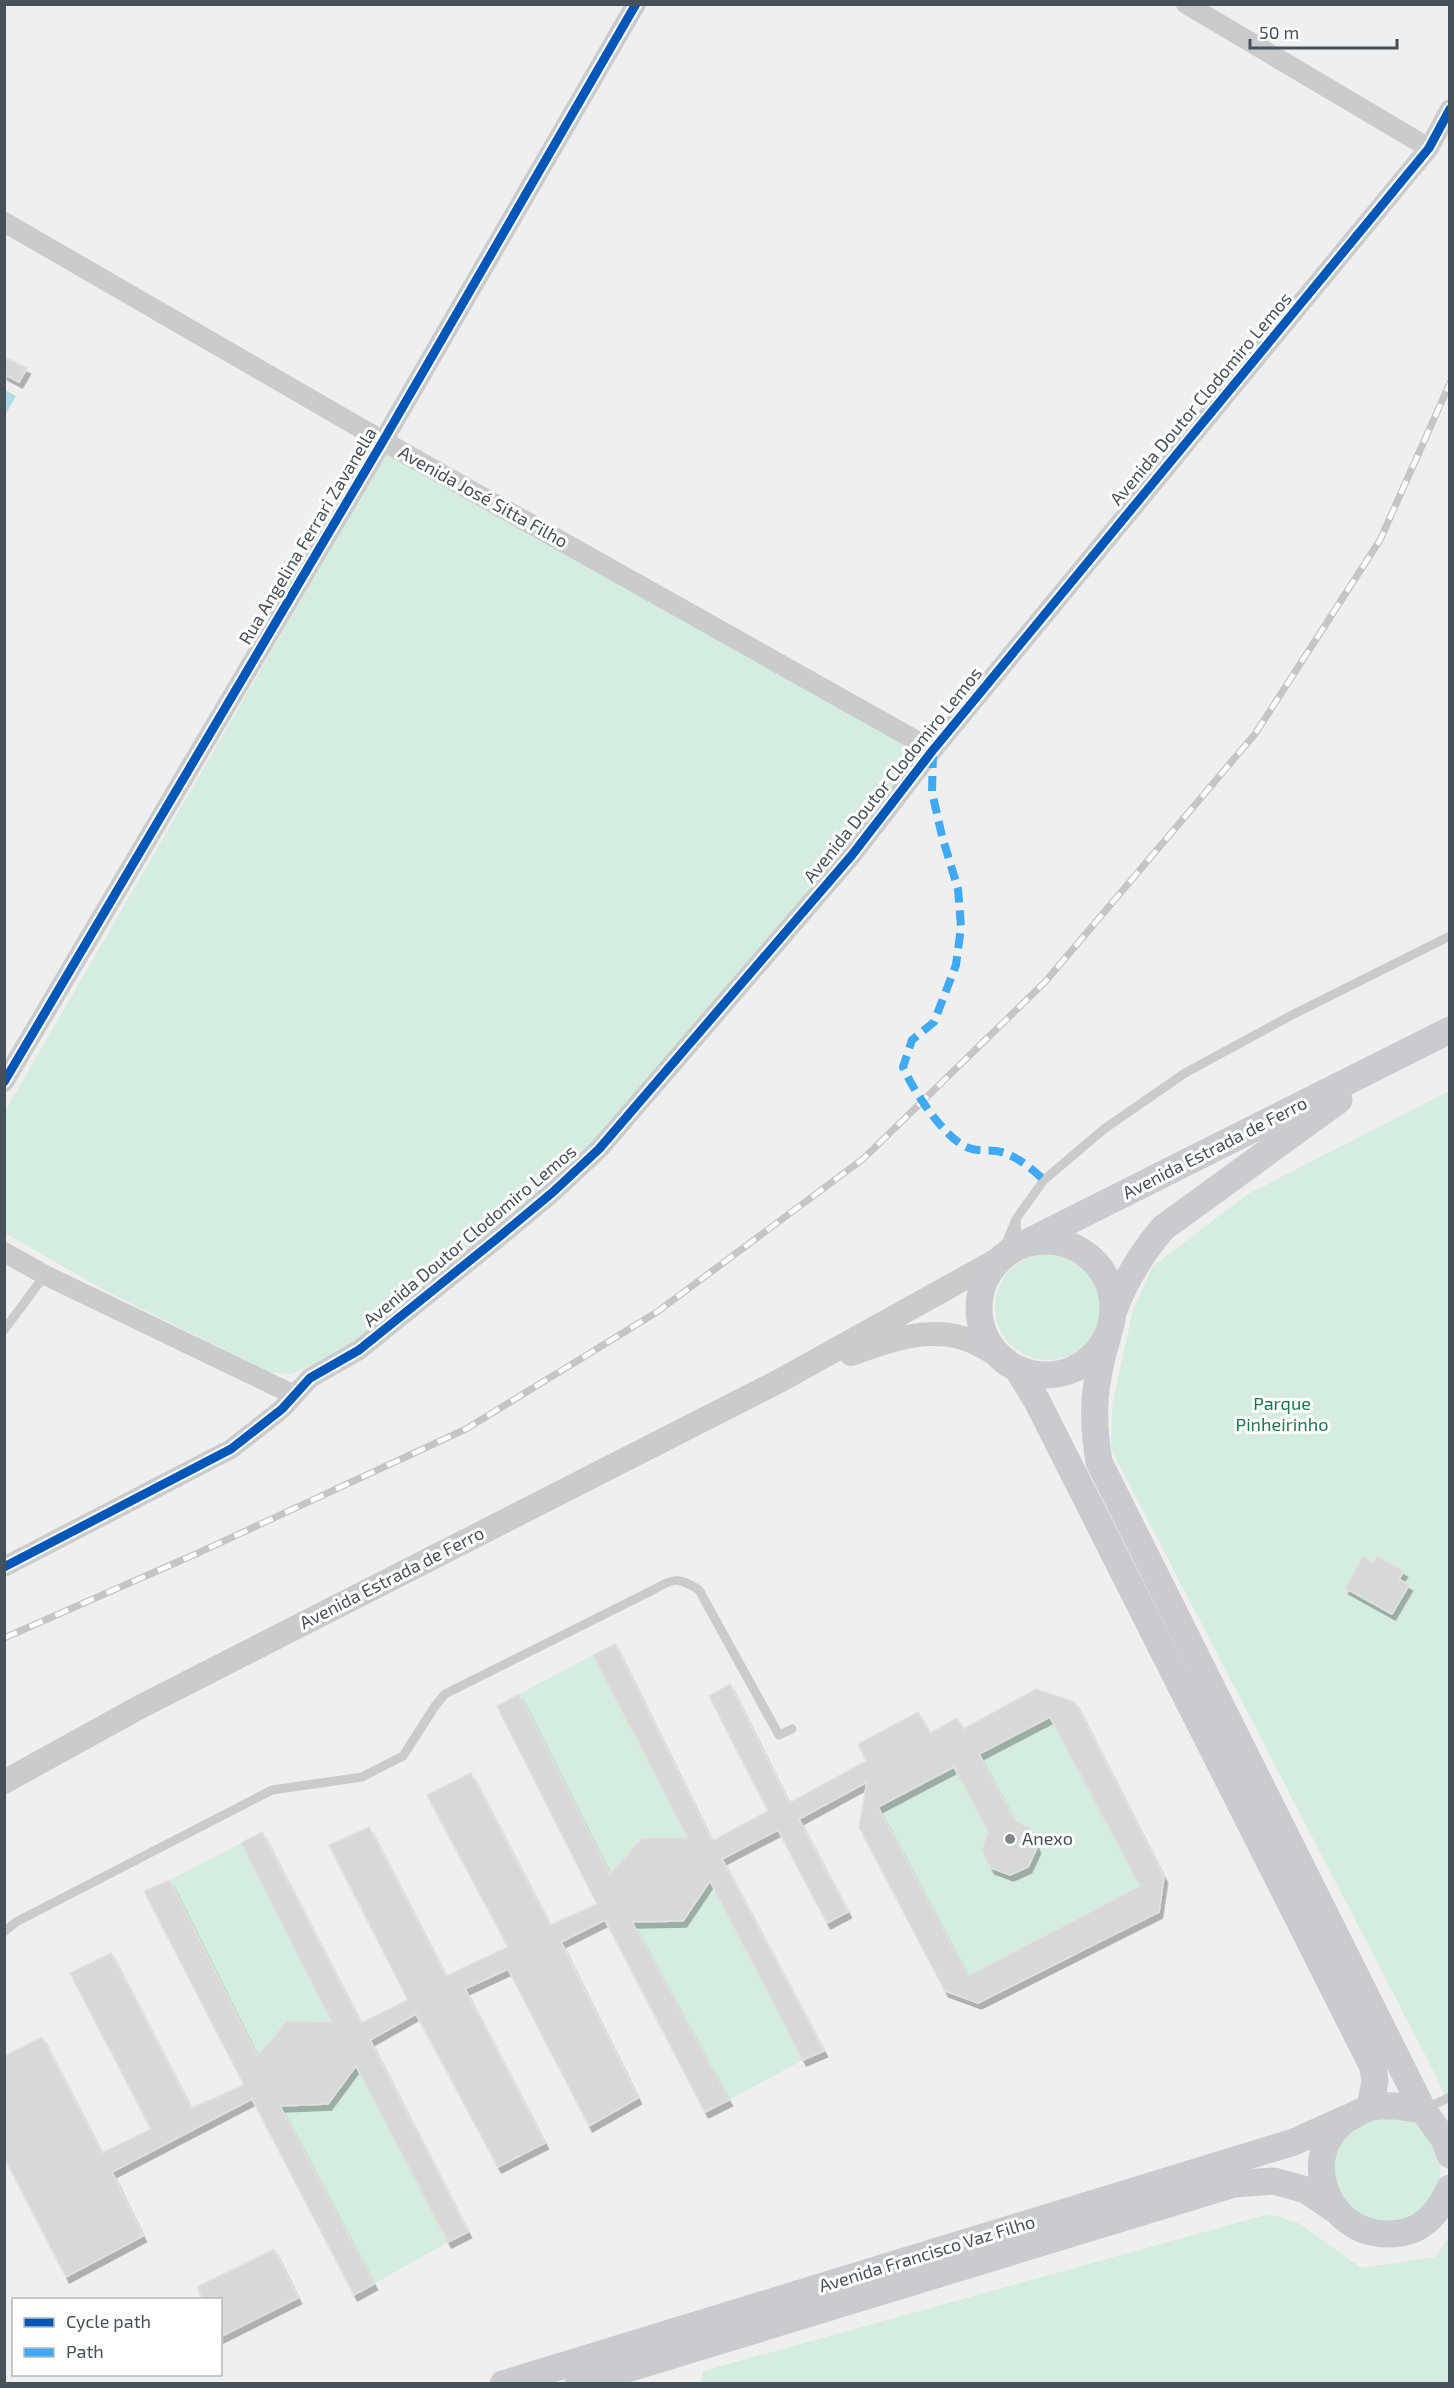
<svg xmlns="http://www.w3.org/2000/svg" width="1454" height="2388" font-family="'Exo 2',sans-serif">
<defs>
<filter id="shadow"><feDropShadow dx="3.5" dy="6" stdDeviation="0" flood-color="#0004"/></filter>
</defs>
<rect width="100%" height="100%" fill="#efefef"/>
<path fill="#d5edde" d="M388 450 921 754 848 849 557 1182 389 1316 334 1356 291 1374 269 1372 104 1290 5 1233V1111Z
M1449 1091V2105L1433 2070 1111 1449 1112 1405 1133 1310 1153 1266 1248 1194Z
M995 1307a53 53 0 1 1 106 0a53 53 0 1 1-106 0Z
M593 1655 688 1838H642L610 1874 519 1694Z
M1050 1717 1140 1886 968 1976 878 1807 954 1767 988 1831 983 1850 991 1868 1010 1875 1028 1867 1037 1848 1030 1828 1014 1820 979 1754Z
M241 1843 332 2022 287 2021 257 2056 170 1880Z
M710 1881 803 2060 729 2100 632 1922 683 1921Z
M356 2066 448 2242 374 2284 280 2106 328 2104Z
M1395 2115C1402 2118 1411 2120 1417 2124 1445 2145 1448 2185 1424 2209 1417 2216 1406 2224 1396 2225 1383 2226 1367 2220 1354 2218L1330 2182 1337 2140 1353 2124Z
M1269 2214 1299 2223 1361 2268 1435 2257 1449 2238V2383H701L703 2371Z"/>
<path fill="#acdbe9" d="M5 390 16 396 5 415Z"/>
<path fill="#d8d8d9" stroke="#e0e1e2" stroke-width="1.5" fill-rule="evenodd" filter="url(#shadow)" d="M4 357 27 368 19 382 4 374Z
M1363 1556 1373 1563 1377 1556 1404 1571 1399 1579 1409 1585 1392 1614 1345 1588Z
M615 1644 712 1841 768 1811 709 1696 730 1684 789 1803 866 1761 858 1744 918 1712 930 1733 957 1718 963 1729 1036 1689 1075 1702 1164 1877 1159 1912 978 2003 945 1991 859 1827 867 1782 799 1819 848 1912 827 1923 778 1830 722 1859 824 2051 803 2060 710 1881 683 1921 632 1922 729 2100 705 2112 605 1920 561 1942 638 2098 589 2126 508 1969 465 1989 545 2143 498 2167 416 2014 370 2040 468 2232 448 2242 356 2066 328 2104 280 2106 374 2284 354 2295 252 2099 112 2172 143 2236 66 2277 4 2157V2056L42 2037 102 2153 151 2129 70 1973 111 1953 191 2108 244 2085 144 1891 170 1880 257 2056 287 2021 332 2022 241 1843 262 1832 361 2023 408 2000 329 1845 369 1827 446 1976 508 1947 427 1795 471 1773 550 1925 597 1904 497 1706 519 1694 610 1874 642 1838H688L593 1655ZM1050 1717 1140 1886 968 1976 878 1807 954 1767 988 1831 982 1850 991 1868 1010 1875 1028 1867 1037 1848 1030 1828 1014 1820 979 1754Z
M274 2249 298 2298 220 2337V2300H203L197 2287Z"/>
<g fill="none" stroke-linecap="round" stroke-linejoin="round">
<path stroke="#c9cbcd" stroke-width="9" d="M1016 1219 1044 1180 1104 1129 1185 1073 1292 1015 1450 936
M1000 1258 1016 1219 1017 1238 1020 1243
M4 1330 45 1275
M4 1932 16 1922 272 1790 362 1777 403 1756 435 1706 445 1694 653 1590C673 1578 679 1577 699 1590L779 1735 792 1729
M1425 2109 1450 2097"/>
<path stroke="#c9cbcd" stroke-width="20" d="M1186 4 1429 148
M4 222 383 441 933 750
M4 1082 383 441 636 4
M4 1252 45 1275 294 1395
M4 1567 231 1449 282 1409 310 1378 359 1350 499 1237 553 1192 599 1149 852 855 933 750 1429 148 1450 109"/>
<path stroke="#c9cbcd" stroke-width="24" d="M851 1354C888 1341 924 1327 963 1338 975 1341 986 1349 996 1354
M4 1782 138 1708 781 1380 999 1259"/>
<path stroke="#cacbce" stroke-width="27" d="M979 1308a67 67 0 1 1 134 0a67 67 0 1 1-134 0Z
M1022 1245 1450 1030
M1114 1310C1126 1278 1141 1254 1163 1228L1339 1100
M1108 1336C1094 1381 1091 1415 1099 1462L1423 2110
M1018 1370 1037 1401 1373 2067 1375 2081 1370 2107
M1450 2155 1444 2139 1423 2110C1406 2107 1390 2104 1373 2107 1367 2108 1362 2111 1356 2114 1295 2142 1320 2235 1389 2234 1421 2234 1437 2215 1450 2188
M503 2384 1294 2142 1347 2118
M578 2384 1234 2184 1274 2181 1306 2190 1334 2209"/>
<defs>
<path id="rail" d="M4 1638 198 1553 466 1429 657 1312 863 1159 1045 982 1255 734 1380 540 1450 383"/>
</defs>
<use href="#rail" stroke="#c4c5c7" stroke-width="7"/>
<use href="#rail" stroke="#fff" stroke-width="4.5" stroke-dasharray="14" stroke-linecap="butt"/>
<path stroke="#3fa9f5" stroke-width="8" stroke-dasharray="15 8" stroke-linecap="butt" d="M933 753 932 792 942 836 958 889 961 927 956 965 934 1022 912 1040 903 1067C912 1089 946 1141 969 1148 979 1152 991 1149 1001 1152 1017 1156 1032 1169 1044 1180"/>
<defs>
<path id="cycleway" d="M4 1082 383 441 636 4
M4 1567 231 1449 282 1409 310 1378 359 1350 499 1237 553 1192 599 1149 852 855 933 750 1429 148 1450 109"/>
</defs>
<use href="#cycleway" stroke="#fff" stroke-width="13"/>
<use href="#cycleway" stroke="#0057b8" stroke-width="9"/>
</g>
<circle fill="#82888e" stroke="#fff" stroke-width="2" cx="1010" cy="1839" r="6"/>
<g text-anchor="middle" stroke-width="6" stroke-linejoin="round" paint-order="stroke">
<g font-size="18" fill="#47515a" stroke="#fff">
<text transform="translate(1201 399) rotate(-50)" y="6">Avenida Doutor Clodomiro Lemos</text>
<text transform="translate(483 497) rotate(29)" y="6">Avenida José Sitta Filho</text>
<text transform="translate(308 536) rotate(-59)" y="6">Rua Angelina Ferrari Zavanella</text>
<text transform="translate(893 775) rotate(-51)" y="6">Avenida Doutor Clodomiro Lemos</text>
<text transform="translate(1215 1148) rotate(-27)" y="6">Avenida Estrada de Ferro</text>
<text transform="translate(470 1236) rotate(-40)" y="6">Avenida Doutor Clodomiro Lemos</text>
<text transform="translate(392 1578) rotate(-27)" y="6">Avenida Estrada de Ferro</text>
<text transform="translate(927 2254) rotate(-17)" y="6">Avenida Francisco Vaz Filho</text>
</g>
<g font-size="18" fill="#1d764b" stroke="#fff">
<text x="1282" y="1410">Parque<tspan x="1282" dy="21">Pinheirinho</tspan></text>
</g>
<g font-size="18" fill="#47515a" stroke="#fff" text-anchor="start">
<text x="1022" y="1845">Anexo</text>
</g>
</g>
<rect width="1454" height="2388" fill="none" stroke="#47515a" stroke-width="12"/>
<rect x="12" y="2298" width="210" height="78" fill="#ffffff" stroke="#b5b9bd" stroke-width="1.5"/>
<rect x="24" y="2318" width="30" height="9" fill="#0057b8" stroke="#b5b9bd" stroke-width="1.5"/>
<text x="66" y="2328" font-size="18" fill="#47515a">Cycle path</text>
<rect x="24" y="2348" width="30" height="9" fill="#3fa9f5" stroke="#b5b9bd" stroke-width="1.5"/>
<text x="66" y="2358" font-size="18" fill="#47515a">Path</text>
<path d="M1250 39v9h147v-9" fill="none" stroke="#47515a" stroke-width="3"/>
<text x="1259" y="39" font-size="18" fill="#47515a" stroke="#ffffff" stroke-width="4.5" paint-order="stroke">50 m</text>
</svg>
